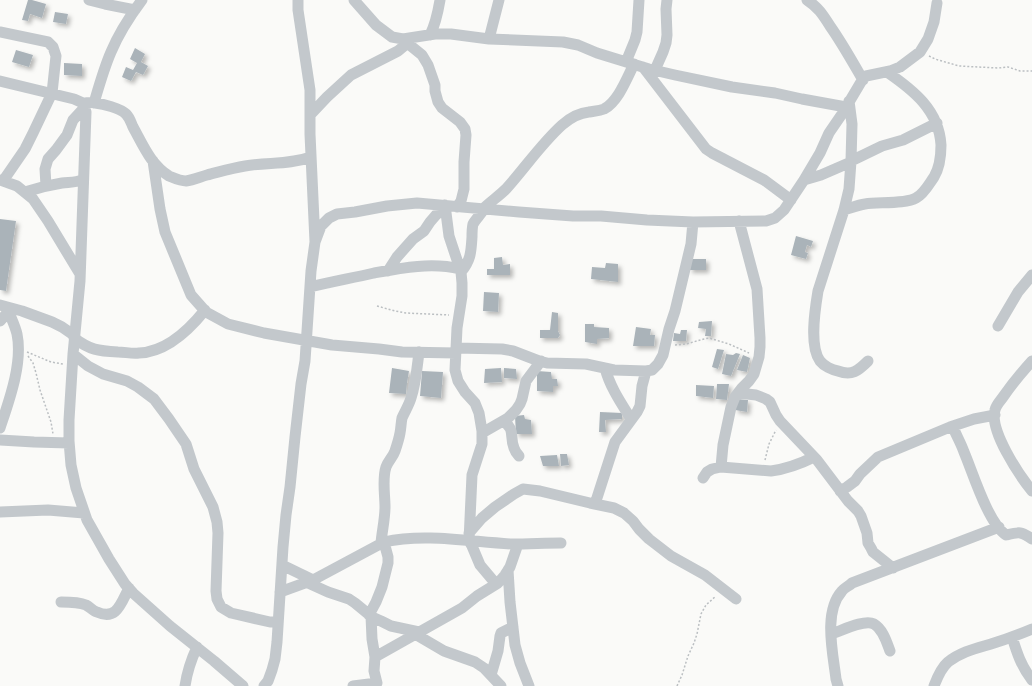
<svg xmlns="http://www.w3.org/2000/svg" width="1032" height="686" font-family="'Space Grotesk',sans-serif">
<defs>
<filter id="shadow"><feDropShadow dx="3" dy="3" stdDeviation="2" flood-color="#0004"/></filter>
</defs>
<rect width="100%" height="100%" fill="#fafaf8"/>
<path fill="#aab3b9" filter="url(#shadow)" d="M28 0H32L46 4 42 18 30 14 28 21 22 20Z
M55 12 68 14 66 24 53 22Z
M135 48 145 54 141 62 148 66 143 75 136 72 131 81 122 77 126 67 133 70 137 63 130 59Z
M16 50 33 55 29 67 12 62Z
M64 63 82 64V76L64 75Z
M0 219 16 221 6 291 0 290Z
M796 236 813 241 811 247 807 245 805 252 808 253 806 259 791 255Z
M502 257 503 265 510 264V275H487V269H494V258Z
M691 259H706V270H689Z
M606 263 618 264V282L591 279 592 267 605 268Z
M484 292 499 293 498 312 483 311Z
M552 312 558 313V331L560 335 558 338H540V330H550Z
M712 321 711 336H705L706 329 698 328 699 322Z
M585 324H594V327L609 328V338L597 339V344L585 342Z
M636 327 651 329 650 335H655L654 346H633Z
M681 330H687L686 341H673L674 333 680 334Z
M717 349 724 350 718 369 712 367Z
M736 353 740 354 731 376 722 374 726 354 733 355Z
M743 355 750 358 747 372 737 370Z
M392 368 409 371 407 383 406 394 389 393Z
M501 368 502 382 484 383 485 369Z
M504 368 516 369 517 379 504 378Z
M422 371 443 372 441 398 420 396Z
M537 371 551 372 552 379H557L558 386H553V392L537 391Z
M717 384H729L727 400 716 399Z
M696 385 714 386 713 398 696 396Z
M737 399 748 400 747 412 735 410Z
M600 412 622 413V419L605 420 606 432H599Z
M524 415 525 419 531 420 532 434H516L515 416Z
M560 454H567L569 465 561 466Z
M557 455 559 466H543L540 456Z"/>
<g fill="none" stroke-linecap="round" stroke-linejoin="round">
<path stroke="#bbbfc2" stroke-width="1.5" stroke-dasharray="2 2" stroke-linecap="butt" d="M929 56 935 59 959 66 998 68 1008 67 1020 71H1032
M377 306 395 311 406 313 449 315
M675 345 686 344 704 339 709 338 729 344 749 353
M27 352 51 362 63 364
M28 356 33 363 36 373 40 390 51 422 53 434
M765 460 769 444 776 430
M677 686 682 675 688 656 694 643 697 634 701 614 706 605 716 596"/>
<path stroke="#c3c8cc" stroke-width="11" d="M89 0 105 4 135 10
M354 0 376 25 392 37 403 39 435 34H451L489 39 563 42 578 45 597 53 649 69 675 75 732 87 775 93 802 99 846 107
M807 0C818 7 823 15 830 26 842 43 852 61 863 80
M0 32 48 42 53 47 56 56 52 93 33 133 25 149 3 181
M430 35C436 23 438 12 440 0
M489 39 499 0
M406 42 422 55 428 65 435 85V91L438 102 442 108 460 122 465 129 466 135 464 162V189L461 201 457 207
M626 62 635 40 637 32 639 0
M643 67 706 149 712 153 764 180 791 200
M655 70 663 52 666 43 667 35 666 9 667 0
M0 81 74 99 83 103 86 112 80 281 73 354 69 420V441L71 465 76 488 87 520 109 559 125 584 133 593 170 626 214 661 243 686
M849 101 852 124 851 161 849 189 844 210 818 291C815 309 809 346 820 361 824 366 832 370 838 371 852 376 858 371 868 361
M83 103C87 103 91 102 95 103 103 104 120 108 126 114 130 118 131 123 133 127 143 145 151 165 169 176 174 178 180 181 186 181 193 180 200 177 207 175 219 172 232 168 245 166 268 162 289 165 311 157
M94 103C99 86 104 68 111 52 119 33 130 16 142 0
M310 115 327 97 351 75 398 51 404 46 409 38
M153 161 160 209 165 232 191 295 206 312 228 324 264 333 332 345 379 349 402 352 456 353
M851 161 882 146 903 140 937 123
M0 180 17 186 33 199 48 221 80 274
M804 180 821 175 851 162
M46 186 45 169 48 159 56 150 67 135 73 120 85 107
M25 192C37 188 49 185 62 183 69 182 77 183 83 179
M445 205 449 236 461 272 462 283V296L457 328 455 370 458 381 465 392 475 403 479 413 482 431V444L472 475 469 541 472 546 480 565 496 584
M483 209C490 202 499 196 506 189 525 168 541 144 562 125 570 118 578 113 589 112 594 111 599 111 604 109 618 102 627 78 634 64
M844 210C851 208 858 205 865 204 878 202 906 204 916 198 924 194 929 184 934 177 940 167 941 157 941 145 939 110 913 90 887 72
M315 242 321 226 329 218 337 214 355 212 387 206 417 203 519 212 573 216H601L647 220 693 222 766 221 775 218 784 210 804 180 820 153 829 133 842 114 861 82 866 76 890 71 900 67 920 52 928 39 934 22 937 3
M388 271 397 257 413 239 424 231 430 222 436 215 445 208
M461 272C471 260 471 252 472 237 472 233 472 228 473 224 476 219 481 214 484 209
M310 287C331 282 352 278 374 273 401 268 432 262 460 269
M0 305 22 311 52 322 62 327 75 336
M0 321 9 311
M998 326 1018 292 1032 275
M74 338C90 350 98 351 118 352 125 352 132 354 139 353 167 352 189 330 205 310
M456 348 502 349 513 351 539 361 547 363 586 364 614 370 646 371 652 370 658 364 663 355 669 329 675 311 691 244 693 222
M73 354 88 366 103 374 127 381 138 387 154 399 169 419 186 444 194 469 213 507 217 522 218 533 216 591 217 599 221 607 231 613 270 622H278
M1032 361C1022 372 1012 384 1003 397 1001 400 996 405 995 410 989 430 1019 475 1032 491
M605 368C610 387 621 403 631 419
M738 393 756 395 766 399 770 402 776 415 780 421 817 460 848 501 858 511 861 516 867 533 868 543 871 548 873 552 893 568
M503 421C516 430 509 435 514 448 515 451 517 454 519 456
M953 427C956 435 961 443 964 452 973 473 988 523 1006 535 1019 532 1021 531 1032 539
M0 428C9 401 23 363 17 334 15 325 10 316 7 307
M482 433 508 418 516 410 520 404 522 399 526 381 541 361
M0 440 34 442 69 443
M721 467 723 445 731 407 735 397 742 388 749 381 754 374 759 357 760 347V338L757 289 739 221
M703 478 707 472 712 469 721 467 771 471C786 469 800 464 814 457
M840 491 847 487 855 481 860 474 878 457 950 427 974 419 995 415
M595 504 615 442 637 412 640 406 642 386 646 371
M0 512 48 510 84 513
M469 533 482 518 495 507 514 494 523 489 540 491 590 503 614 508 624 513 633 521 639 529 649 539 671 556 705 575 736 599
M381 543C382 531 385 519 385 507 385 494 382 479 386 467 388 461 393 457 395 451 397 445 399 439 400 433 401 428 401 423 402 418 405 411 409 405 411 398 416 383 417 368 419 352
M282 565 313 580
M508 570 510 602 515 645 520 663 529 686
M306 582 328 592 349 599 355 603 372 617 381 621 391 626 419 632
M280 592 313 580 384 542C425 533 471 542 512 544 529 544 545 543 561 543
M61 602C69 602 79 602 86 605 90 607 93 611 97 612 117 621 121 603 129 588
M369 615 376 602 382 587 388 563V557L384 542
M371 616 372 639 375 657
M415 634 444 651 475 662 484 668 501 686
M831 634C841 631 864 619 874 624 883 629 887 643 890 651
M1012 637C1017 653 1021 666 1032 680
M491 675 498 651 500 636 501 633 513 627
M185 686C187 672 191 660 197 647
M264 686 268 681 272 670 275 659 277 642 283 547 286 515 290 487 295 437 301 384 305 361 311 271 315 242 310 134V90L298 10V0
M353 686 377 683 374 671 375 657 462 608 477 596 498 583 505 575 510 567 518 544
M838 686 836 679C833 653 823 612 842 591 844 588 849 586 852 583L999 527
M934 686C937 678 941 668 948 662 962 651 978 648 994 643 1007 639 1020 634 1032 629"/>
</g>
</svg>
